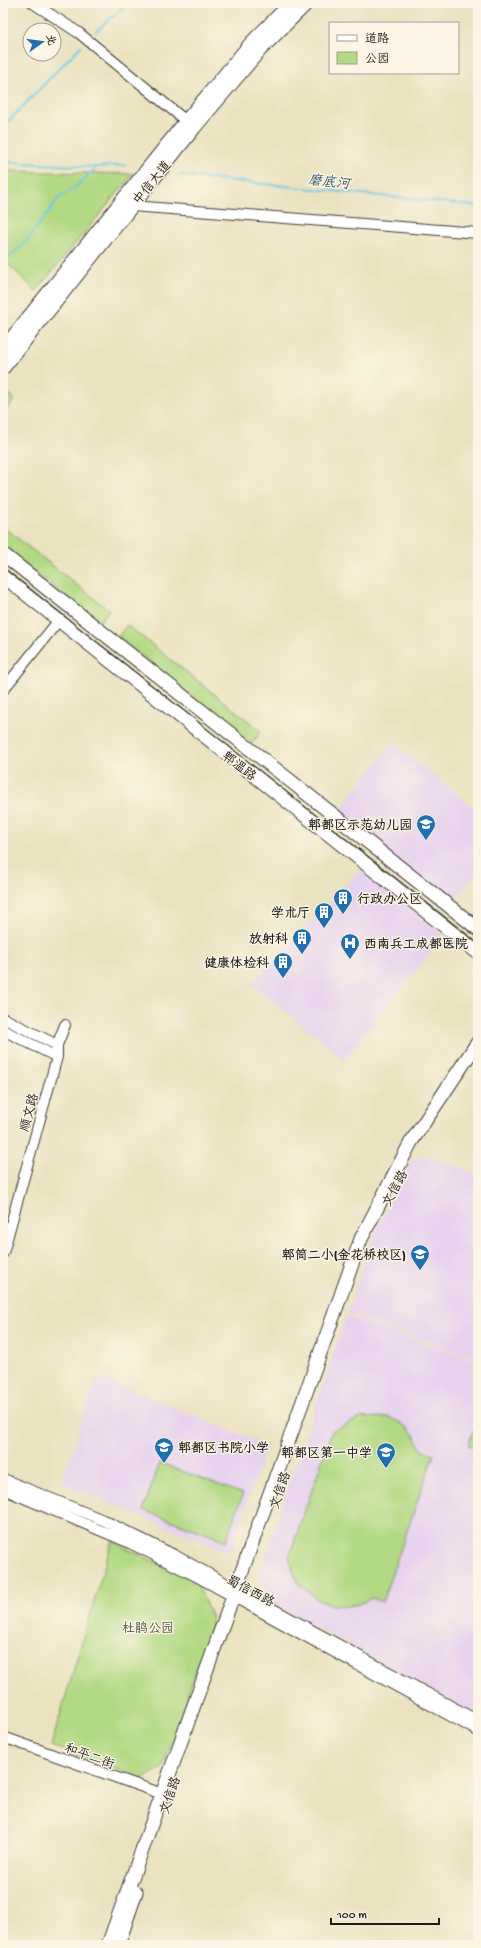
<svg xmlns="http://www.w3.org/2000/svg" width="481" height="1948" font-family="'Gochi Hand','LXGW WenKai TC',sans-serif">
<rect width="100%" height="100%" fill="#fcf5e5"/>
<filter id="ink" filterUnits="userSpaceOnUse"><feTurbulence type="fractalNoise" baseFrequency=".025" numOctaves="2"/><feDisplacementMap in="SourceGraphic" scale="8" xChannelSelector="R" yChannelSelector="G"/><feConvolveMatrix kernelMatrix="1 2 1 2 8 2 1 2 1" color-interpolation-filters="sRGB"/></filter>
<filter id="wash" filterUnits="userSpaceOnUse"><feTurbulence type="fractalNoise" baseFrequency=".012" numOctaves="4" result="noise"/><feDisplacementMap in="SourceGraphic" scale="16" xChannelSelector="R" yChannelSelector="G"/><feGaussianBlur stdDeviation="0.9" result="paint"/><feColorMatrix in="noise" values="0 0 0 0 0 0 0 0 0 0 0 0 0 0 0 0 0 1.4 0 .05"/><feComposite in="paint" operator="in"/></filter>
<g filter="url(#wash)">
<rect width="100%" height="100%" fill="#ebe3c0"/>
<path fill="#e7d2ef" d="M392 743 478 811V871L452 904 338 812Z
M363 867 444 936 344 1059 252 984Z
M418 1157H428L478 1174V1359L347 1314 376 1229 410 1162Z
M346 1316 478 1361V1716L273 1603 258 1577Z
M97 1376 267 1445 230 1553 62 1483Z"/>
<path fill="#b2d983" stroke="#677a50" d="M3 171 133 174 36 291 8 264 3 266Z
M5 391 15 399 3 414V393Z
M3 527 109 610 99 623 3 547Z
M127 625 261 731 252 744 118 637Z
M387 1417C406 1423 415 1433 422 1451L434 1454 382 1602 372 1598 359 1604 347 1606 332 1605 318 1600 297 1582 289 1557 332 1431 361 1418Z
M474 1429 478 1431V1449L468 1445Z
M160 1463 243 1494 226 1541 143 1510Z
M112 1541 197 1583 213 1621 163 1767 143 1779 51 1746Z"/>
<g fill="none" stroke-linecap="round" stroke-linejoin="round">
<path stroke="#65c4e4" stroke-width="2" d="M95 32 128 3
M3 127 81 46
M3 162 97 167 126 165
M178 175 478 206
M3 262 22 246 59 198 76 187 97 167"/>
</g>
</g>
<g filter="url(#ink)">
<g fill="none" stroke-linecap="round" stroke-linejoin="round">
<defs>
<path id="minor" d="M33 3 79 33 186 121
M132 206 478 233
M3 690 59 620
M3 1018 57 1045
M3 1030 57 1057
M3 1253 57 1057V1045L65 1025
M3 1479 103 1520 174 1555 478 1721
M3 1489 130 1543 198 1577 478 1731
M3 1737 168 1796"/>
<path id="major" d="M3 349 186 121 252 42 291 3
M3 368 194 128 259 51 307 3
M3 554 478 929
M3 576 478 953
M108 1945 361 1239 411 1142 478 1042
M118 1945 136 1892"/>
</defs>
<use href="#minor" stroke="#3b3a35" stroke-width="12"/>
<use href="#major" stroke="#3b3a35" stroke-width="15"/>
<use href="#minor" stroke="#fff" stroke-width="10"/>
<use href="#major" stroke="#fff" stroke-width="13"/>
<path stroke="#1c1c1c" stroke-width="1" d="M3 568 478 943"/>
</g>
</g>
<defs>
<symbol id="school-pin" viewBox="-11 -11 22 30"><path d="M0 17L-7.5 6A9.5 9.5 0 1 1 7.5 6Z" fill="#1f6fb2" stroke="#fcf5e5"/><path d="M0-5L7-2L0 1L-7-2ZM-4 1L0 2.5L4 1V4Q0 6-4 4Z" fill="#fff"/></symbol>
<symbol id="building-pin" viewBox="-11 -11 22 30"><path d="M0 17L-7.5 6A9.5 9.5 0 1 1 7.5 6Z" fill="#1f6fb2" stroke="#fcf5e5"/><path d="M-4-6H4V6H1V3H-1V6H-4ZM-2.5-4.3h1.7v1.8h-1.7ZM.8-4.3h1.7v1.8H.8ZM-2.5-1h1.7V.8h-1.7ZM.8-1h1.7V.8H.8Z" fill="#fff"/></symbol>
<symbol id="hospital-pin" viewBox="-11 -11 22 30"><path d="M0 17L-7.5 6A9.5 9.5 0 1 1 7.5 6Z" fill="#1f6fb2" stroke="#fcf5e5"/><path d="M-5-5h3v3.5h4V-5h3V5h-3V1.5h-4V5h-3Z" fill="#fff"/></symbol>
</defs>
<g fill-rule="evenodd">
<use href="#school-pin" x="415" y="813" width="22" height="30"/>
<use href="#building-pin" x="332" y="887" width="22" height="30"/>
<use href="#building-pin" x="313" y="901" width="22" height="30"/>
<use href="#building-pin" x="291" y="927" width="22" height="30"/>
<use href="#hospital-pin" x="339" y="932" width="22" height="30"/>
<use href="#building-pin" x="272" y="951" width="22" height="30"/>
<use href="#school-pin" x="409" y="1243" width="22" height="30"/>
<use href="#school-pin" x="153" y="1436" width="22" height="30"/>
<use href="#school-pin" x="375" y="1441" width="22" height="30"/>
</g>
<g text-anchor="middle" stroke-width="3" stroke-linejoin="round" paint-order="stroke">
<g font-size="13" fill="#1c1c1c" stroke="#fcf5e5">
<text transform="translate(151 182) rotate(-51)" y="5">中信大道</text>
<text transform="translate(240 765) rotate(38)" y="5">郫温路</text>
<text transform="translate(28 1112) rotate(-75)" y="5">顺文路</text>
<text transform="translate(394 1188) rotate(-62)" y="5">文信路</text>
<text transform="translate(279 1490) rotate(-71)" y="5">文信路</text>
<text transform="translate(251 1590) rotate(28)" y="5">蜀信西路</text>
<text transform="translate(90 1755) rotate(20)" y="5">和平二街</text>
<text transform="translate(169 1795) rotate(-71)" y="5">文信路</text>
</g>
<g font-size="13" font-weight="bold" fill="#1c1c1c" stroke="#fcf5e5" text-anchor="end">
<text x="412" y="829">郫都区示范幼儿园</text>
<text x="357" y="903" text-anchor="start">行政办公区</text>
<text x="310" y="917">学术厅</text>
<text x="288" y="943">放射科</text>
<text x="364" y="948" text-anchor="start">西南兵工成都医院</text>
<text x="269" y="967">健康体检科</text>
<text x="406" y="1259">郫筒二小(金花桥校区)</text>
<text x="178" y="1452" text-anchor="start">郫都区书院小学</text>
<text x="372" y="1457">郫都区第一中学</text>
</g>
<g font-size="13" fill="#49553b" stroke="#fcf5e5">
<text x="148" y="1632">杜鹃公园</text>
</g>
<g font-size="14" font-style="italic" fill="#365762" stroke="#fcf5e5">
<text transform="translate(329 181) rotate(6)" y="5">磨底河</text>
</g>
</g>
<rect width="481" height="1948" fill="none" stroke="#fcf5e5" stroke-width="16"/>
<rect x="329" y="22" width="130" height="52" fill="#fcf5e5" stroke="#a29e95"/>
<rect x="337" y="35" width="20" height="6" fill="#ffffff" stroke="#a29e95"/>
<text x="365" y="42" font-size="12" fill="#1c1c1c">道路</text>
<rect x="337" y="52" width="20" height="12" fill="#b2d983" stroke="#a29e95"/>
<text x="365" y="62" font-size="12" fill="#1c1c1c">公园</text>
<g transform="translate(42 42) rotate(76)"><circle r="19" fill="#fcf5e5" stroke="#a29e95"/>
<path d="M0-3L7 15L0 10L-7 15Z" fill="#1f6fb2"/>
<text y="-6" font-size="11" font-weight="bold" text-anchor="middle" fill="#1c1c1c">北</text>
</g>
<path d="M331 1918v6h108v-6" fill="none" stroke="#1c1c1c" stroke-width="2"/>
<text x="337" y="1918" font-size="12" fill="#1c1c1c" stroke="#fcf5e5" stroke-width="3" paint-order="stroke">100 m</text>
</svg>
